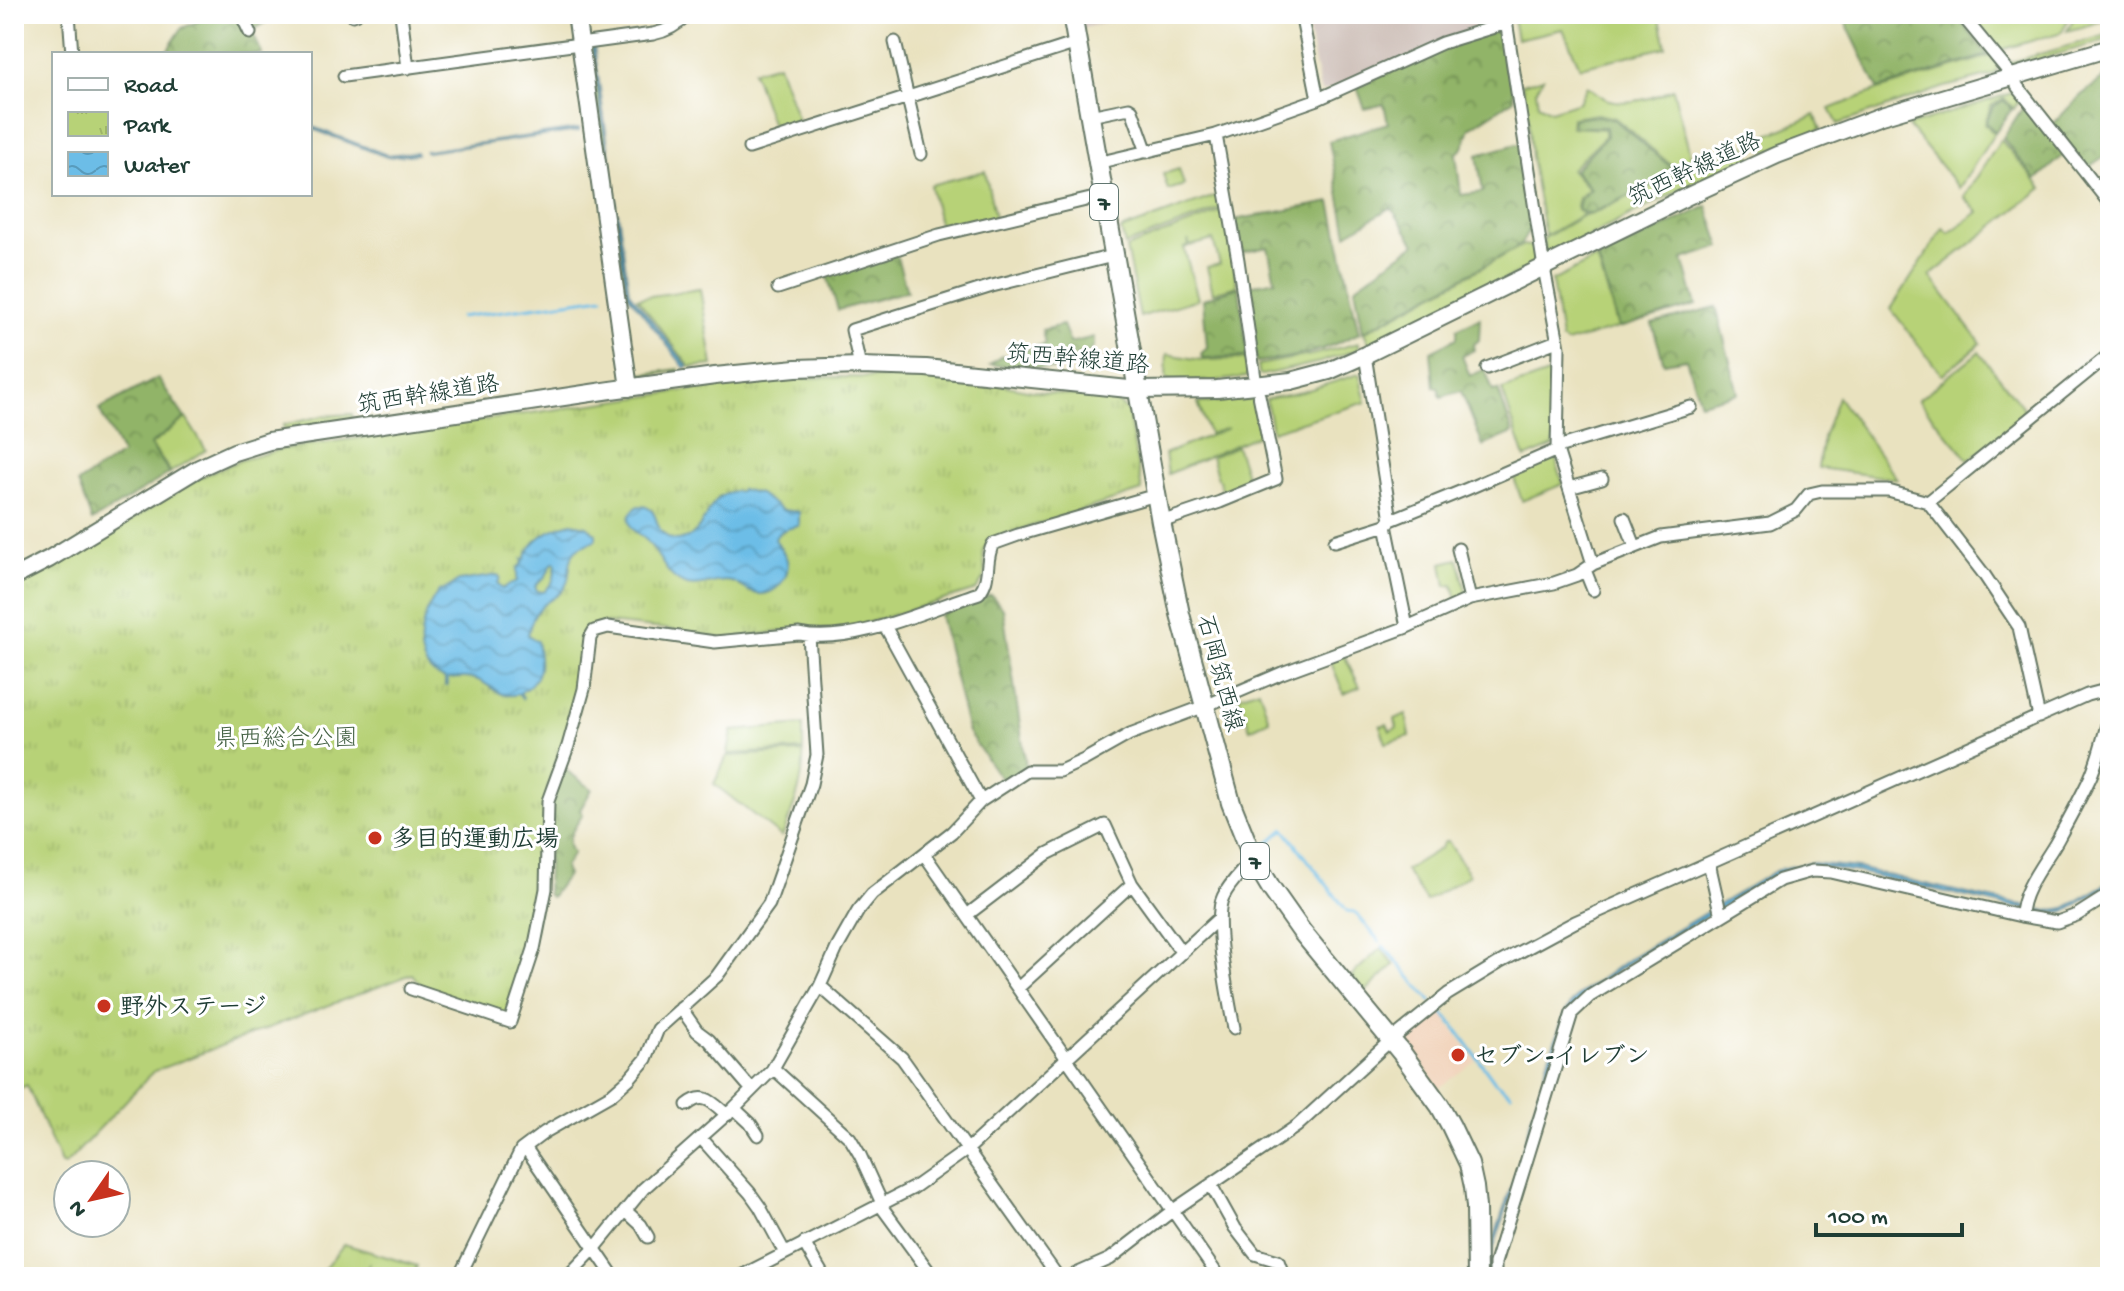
<svg xmlns="http://www.w3.org/2000/svg" width="2124" height="1291" font-family="'Gochi Hand','Klee One',sans-serif">
<defs>
<pattern id="forest-crowns" width="20" height="18" patternUnits="userSpaceOnUse" patternTransform="scale(2)"><rect width="20" height="18" fill="#91b468"/><path d="M2 6a3 3 0 1 1 6 0M12 15a3 3 0 1 1 6 0" fill="none" stroke="#769456"/></pattern>
<pattern id="park-tufts" width="24" height="20" patternUnits="userSpaceOnUse" patternTransform="scale(2)"><rect width="24" height="20" fill="#b7d277"/><path d="M3 7l-1-3M5 7V3M7 7l1-3M15 17l-1-3M17 17v-4M19 17l1-3" fill="none" stroke="#9db568"/></pattern>
<pattern id="water-waves" width="16" height="10" patternUnits="userSpaceOnUse" patternTransform="scale(2)"><rect width="16" height="10" fill="#6cbde7"/><path d="M0 5q4-4 8 0t8 0" fill="none" stroke="#589bbc"/></pattern>
</defs>
<rect width="100%" height="100%" fill="#fff"/>
<filter id="ink" filterUnits="userSpaceOnUse"><feTurbulence type="fractalNoise" baseFrequency=".0125" numOctaves="2"/><feDisplacementMap in="SourceGraphic" scale="16" xChannelSelector="R" yChannelSelector="G"/><feConvolveMatrix kernelMatrix="1 2 1 2 8 2 1 2 1" color-interpolation-filters="sRGB"/></filter>
<filter id="wash" filterUnits="userSpaceOnUse"><feTurbulence type="fractalNoise" baseFrequency=".006" numOctaves="4" result="noise"/><feDisplacementMap in="SourceGraphic" scale="32" xChannelSelector="R" yChannelSelector="G"/><feGaussianBlur stdDeviation="1.8" result="paint"/><feColorMatrix in="noise" values="0 0 0 0 0 0 0 0 0 0 0 0 0 0 0 0 0 1.4 0 .05"/><feComposite in="paint" operator="in"/></filter>
<g filter="url(#wash)">
<rect width="100%" height="100%" fill="#e9e2bf"/>
<path fill="#f2d5be" d="M1439 1010 1476 1061 1439 1088 1404 1038Z"/>
<path fill="#cfc1ba" d="M1081 14H1147L1083 28Z
M1313 14H1500V15L1494 24 1323 92 1320 89 1306 17Z"/>
<path fill="#b7d277" stroke="#6b8856" stroke-width="2" d="M1512 14H1659L1666 47 1580 67 1563 29 1517 39Z
M1970 14H2071L2062 32 1997 51Z
M2076 14H2110V19L2067 31Z
M2110 34V39L2013 67 2008 63Z
M587 47H591L613 205 609 206Z
M1990 56 1998 66 1996 72 1992 75 1945 87 1838 124 1830 109 1878 90Z
M778 64 800 126 775 134 753 71Z
M1543 78 1536 91 1538 104 1551 111 1579 102 1587 86C1594 90 1601 98 1609 100 1630 105 1655 98 1673 89L1692 162 1677 170 1615 118 1597 114 1572 118 1571 127 1605 129V136L1571 169 1589 189 1578 198 1577 210 1583 214 1545 236 1531 157 1528 116 1522 84Z
M2018 91 2022 95 2014 109 2004 98 1991 106 1985 123 1994 134 1959 188 1908 126Z
M1815 115 1821 129 1767 152 1759 139Z
M2001 140 2042 188 1930 276 1981 343 1942 375 1891 309 1943 228 1949 233 1978 212 1964 197Z
M1746 145 1751 158 1698 181 1552 255 1546 251 1543 239 1584 215H1590L1679 173V171L1692 164 1694 168Z
M1179 169 1184 185 1168 190 1163 174Z
M985 171 995 218 941 232 930 185Z
M1223 193 1225 207 1125 245 1121 230Z
M1225 210 1237 286 1213 293 1207 267 1220 264 1213 240 1190 246 1188 240 1189 246 1184 248 1198 299 1140 317 1126 248Z
M614 212 634 367 643 374 679 369V371L644 376 633 369 610 213Z
M1523 245 1536 247 1539 263 1372 344 1368 341 1364 332Z
M1597 258 1618 328 1566 343 1561 339 1552 281Z
M700 289 713 365 690 367 637 298Z
M1359 343V349L1321 362 1262 375 1259 374 1258 365 1311 355Z
M1979 352 2028 414 1969 460 1918 400Z
M1167 354 1201 360 1248 359 1251 371 1246 377 1216 381H1170L1166 378Z
M1554 372V446L1525 458 1502 390Z
M1359 374 1366 402 1272 431 1266 399 1302 392Z
M1838 397 1897 479 1818 468 1823 437Z
M1259 399 1265 432 1168 474 1165 454 1228 428 1209 434 1198 403Z
M352 414 353 420 284 430 283 425 322 416Z
M186 418 206 450 171 472 151 445Z
M1236 446 1250 486 1224 495 1211 457Z
M1555 457 1563 484 1522 501 1513 475Z
M1458 559 1468 598 1458 603 1453 585 1446 586 1442 563Z
M1344 655 1360 687 1344 694 1330 660Z
M1259 689 1269 720 1250 729 1239 696Z
M1406 714 1410 736 1386 743 1380 726 1387 724 1390 731 1397 728 1395 719Z
M803 725V750L728 754 732 731Z
M803 752C805 781 792 811 782 837L714 784 727 756Z
M1448 841 1469 875 1426 901 1405 870 1441 848 1443 843Z
M1381 948 1394 965 1365 992 1351 976Z
M344 1244 417 1266 413 1277H362L370 1262 361 1277H318Z"/>
<path fill="url(#forest-crowns)" stroke="#58784e" stroke-width="2" d="M216 14H279L252 31 262 54H165L182 28Z
M1853 14H1955L1988 55 1878 89 1844 19Z
M1498 31 1503 32 1514 99 1470 128 1463 148 1456 154 1461 195 1483 192 1477 155 1517 144 1522 145 1533 223 1522 242 1513 250 1363 332 1355 287 1415 244 1391 207 1347 234 1329 141 1388 123 1384 104 1365 109 1357 87 1444 47Z
M2110 73V160L2106 155 2087 168 2052 125 2079 97Z
M2004 100 2012 109 1995 133 1986 122 1993 107Z
M2025 104 2065 154 2036 180 2003 138Z
M1598 116 1615 120 1678 173 1592 213H1586L1578 210 1580 199 1591 189 1574 170 1607 136 1606 127H1574L1572 119Z
M1331 202 1359 333C1324 351 1295 358 1256 362L1245 287 1275 280 1268 247 1240 253 1234 220Z
M1707 206 1721 247 1683 259 1696 305 1619 328 1598 259Z
M896 254 907 291 838 310 827 275Z
M1239 287 1248 357 1202 358 1201 354 1207 347 1203 299Z
M1716 307 1738 393 1700 403 1686 359 1664 363 1652 324Z
M1480 318 1479 340 1473 345 1474 350 1462 356 1470 376 1485 369 1493 391 1498 390 1513 433 1483 446 1461 391 1441 397 1438 387H1434L1431 351 1457 338V329Z
M1063 325 1070 343 1094 337V346L1088 354 1055 359 1054 369 990 365 1000 357 1045 344 1042 330Z
M158 378 185 418 150 445 170 473 92 521 78 483 122 454 99 409Z
M991 595 1003 609 1026 766 1002 781 968 732 940 615Z
M563 768 592 789 580 810 583 814C576 826 562 841 573 853L564 868 567 875 551 897 547 894 550 800Z"/>
<path fill="url(#park-tufts)" stroke="#6b8856" stroke-width="2" d="M828 377 927 378 992 383 1032 391 1108 399C1117 402 1123 405 1128 412L1142 491 994 538C975 551 988 561 984 577 983 580 978 588 976 590L844 630 813 632 809 628 725 639 665 629 607 623 592 626 588 631 585 641 580 694 548 785 542 891 534 933 507 1018 425 991 412 974 154 1071 65 1165 61 1164 27 1085 14 1091V587L47 571 205 475 241 460 282 449 753 381Z"/>
<path fill="url(#water-waves)" stroke="#467d8e" stroke-width="2" fill-rule="evenodd" d="M594 46 616 204 615 205 592 47Z
M310 126 387 155 416 152 417 154 387 157 310 128Z
M579 129V131L425 152V151Z
M616 213H618L629 292 687 366 685 368 627 293Z
M741 489 759 494 782 510 799 512V526C790 528 779 529 775 539 778 546 785 553 787 560 791 579 773 598 754 593 746 591 740 584 732 582 716 578 699 590 684 584 664 576 659 551 644 538 638 533 630 530 629 520 629 513 633 510 638 506 643 506 647 506 651 510 657 515 656 526 662 532 674 546 692 540 700 526 713 507 713 492 740 491Z
M572 523 587 526 596 534V539C590 545 580 544 575 551 567 561 572 576 565 587 559 597 549 599 541 607 533 614 530 625 528 635L537 641C541 665 543 678 520 693L523 697 522 699 518 694C496 700 493 684 475 679 466 677 457 678 448 679L447 686H445V679C406 668 421 611 440 590L442 591 459 581 498 575 500 577 498 584 502 589 517 581V569L523 562 522 559H525C531 538 552 528 572 523ZM554 562 556 564C553 581 556 579 544 592L537 591 535 587C538 582 542 581 545 577 549 572 549 566 554 562Z
M1811 863 1857 868 1972 895 2048 911 2065 908 2110 882V885L2065 911 2050 913 2007 906 1858 872 1815 866 1781 872 1631 961 1587 992 1556 1047 1539 1101 1534 1126 1490 1259 1489 1277H1487V1261L1515 1175 1549 1057 1566 1012 1571 1004 1579 995 1627 960 1760 880 1779 869Z"/>
<g fill="none" stroke-linecap="round" stroke-linejoin="round">
<path stroke="#6cbde7" stroke-width="3" d="M460 317 603 297
M1260 850 1284 829 1347 911 1355 912 1379 941
M1383 946 1431 1001
M1439 1009 1455 1027 1495 1082 1511 1094"/>
</g>
</g>
<g filter="url(#ink)">
<g fill="none" stroke-linecap="round" stroke-linejoin="round">
<defs>
<path id="street" d="M69 14 72 54
M241 14 250 33
M401 14 408 68
M1301 14 1318 99
M1505 14 1544 268 1559 348 1557 450 1593 564
M1961 14 2012 76
M353 15 356 14
M895 42 921 154
M344 76 653 34C668 31 678 25 689 14
M2017 86 2110 204
M1090 116 1129 108 1132 110 1147 152
M1216 135 1238 260 1256 385
M749 148 1077 43
M1097 163 1216 135 1318 99 1442 43 1507 23
M778 288 939 235 1103 196
M1365 355 1391 520 1386 525 1407 627
M860 366 852 330 992 286 1113 256
M1487 368 1557 341
M1558 447 1691 407
M1569 488 1602 479
M1928 502 2110 354
M1624 518 1635 546
M1391 520 1467 489 1557 450
M1161 522 1220 502 1276 479 1259 395
M1335 541 1386 525
M1458 549 1470 599
M1585 570 1593 590
M885 626 981 801
M924 854 1219 1277
M1709 863 1721 916
M967 915 1047 854 1105 825 1132 884 1182 953
M2021 916C2021 890 2046 861 2058 839 2069 819 2080 799 2090 778 2099 758 2104 735 2110 713
M820 986 902 1058 1058 1277
M1018 988 1132 884
M411 989 510 1022 534 949 546 889 548 801 568 746 584 689 590 638 594 631 608 627 715 642 799 634C851 646 929 609 979 593 992 578 984 560 993 544L1018 535 1156 495
M681 1008 697 1031 709 1040 752 1090
M1234 1028C1229 1002 1212 919 1223 897 1229 883 1244 870 1253 858
M773 1068 850 1138 860 1155 880 1199 881 1206 933 1277
M687 1105C704 1091 712 1102 727 1115
M734 1108 750 1123 758 1135
M701 1138 750 1193 760 1207 785 1253
M525 1147 614 1277
M1211 1185 1235 1228 1255 1254 1278 1261 1284 1277
M626 1211 641 1225 648 1237
M804 1243 824 1277
M459 1277 521 1150 545 1132 612 1094 629 1079 646 1059 658 1029 717 976 769 904 811 784 817 755 809 636
M567 1277 595 1248 643 1189 734 1108 772 1070 820 986 837 948 858 911 872 894 952 832 981 801 1027 771H1060L1084 760 1130 734 1205 706 1282 673 1407 627 1470 599 1554 583 1577 575 1593 564 1661 537 1770 523 1796 510 1809 494 1822 491H1888L1928 502 1983 573 2019 627 2039 717
M739 1277 913 1188 968 1149 1219 918
M1069 1277 1110 1259 1172 1211 1297 1126 1391 1040 1448 994 1499 963 1575 922 2087 695 2110 689
M1495 1277V1263L1572 1013 1590 996 1780 880 1812 871 1831 872 2021 916 2057 922 2077 915 2110 894"/>
<path id="secondary" d="M576 14 629 388
M14 577 49 559 199 468 234 452 269 441 611 390 715 376 796 368 860 366 926 368 1138 390 1217 389 1291 381 1329 371 1365 355 1686 197 1777 155 1881 116 2110 48"/>
<path id="primary" d="M1072 14 1161 522 1180 614 1231 803 1253 858 1271 888 1302 932 1401 1052 1440 1106 1451 1126 1469 1164 1474 1187 1476 1207 1477 1277"/>
</defs>
<use href="#street" stroke="#667765" stroke-width="15"/>
<use href="#secondary" stroke="#667765" stroke-width="20"/>
<use href="#primary" stroke="#667765" stroke-width="22"/>
<use href="#street" stroke="#fff" stroke-width="11"/>
<use href="#secondary" stroke="#fff" stroke-width="16"/>
<use href="#primary" stroke="#fff" stroke-width="18"/>
</g>
</g>
<g fill="#c8321e" stroke="#fff" stroke-width="3">
<circle cx="375" cy="838" r="8"/>
<circle cx="104" cy="1006" r="8"/>
<circle cx="1458" cy="1055" r="8"/>
</g>
<g text-anchor="middle" stroke-width="6" stroke-linejoin="round" paint-order="stroke">
<g fill="#fff" stroke="#627771" stroke-width="2">
<rect x="1090" y="184" width="28" height="36" rx="6"/>
<rect x="1241" y="843" width="28" height="36" rx="6"/>
</g>
<g font-size="22" font-weight="bold" fill="#1f3d34">
<text x="1104" y="210">7</text>
<text x="1255" y="869">7</text>
</g>
<g font-size="24" fill="#1f3d34" stroke="#fff">
<text transform="translate(1694 168) rotate(-25)" y="8">筑西幹線道路</text>
<text transform="translate(1078 358) rotate(5)" y="8">筑西幹線道路</text>
<text transform="translate(428 393) rotate(-9)" y="8">筑西幹線道路</text>
<text transform="translate(1221 673) rotate(75)" y="8">石岡筑西線</text>
</g>
<g font-size="24" fill="#456245" stroke="#fff">
<text x="286" y="745">県西総合公園</text>
</g>
<g font-size="24" font-weight="bold" fill="#1f3d34" stroke="#fff" text-anchor="start">
<text x="391" y="846">多目的運動広場</text>
<text x="120" y="1014">野外ステージ</text>
<text x="1474" y="1063">セブン-イレブン</text>
</g>
</g>
<rect width="2124" height="1291" fill="none" stroke="#fff" stroke-width="48"/>
<rect x="52" y="52" width="260" height="144" fill="#ffffff" stroke="#a5b1ae" stroke-width="2"/>
<rect x="68" y="78" width="40" height="12" fill="#ffffff" stroke="#a5b1ae" stroke-width="2"/>
<text x="124" y="92" font-size="24" fill="#1f3d34">Road</text>
<rect x="68" y="112" width="40" height="24" fill="url(#park-tufts)" stroke="#a5b1ae" stroke-width="2"/>
<text x="124" y="132" font-size="24" fill="#1f3d34">Park</text>
<rect x="68" y="152" width="40" height="24" fill="url(#water-waves)" stroke="#a5b1ae" stroke-width="2"/>
<text x="124" y="172" font-size="24" fill="#1f3d34">Water</text>
<g transform="translate(92 1199) rotate(236)"><circle r="38" fill="#ffffff" stroke="#a5b1ae" stroke-width="2"/>
<path d="M0-6L14 30L0 20L-14 30Z" fill="#c8321e"/>
<text y="-12" font-size="22" font-weight="bold" text-anchor="middle" fill="#1f3d34">N</text>
</g>
<path d="M1816 1223v12h146v-12" fill="none" stroke="#1f3d34" stroke-width="4"/>
<text x="1828" y="1223" font-size="24" fill="#1f3d34" stroke="#ffffff" stroke-width="6" paint-order="stroke">100 m</text>
</svg>
